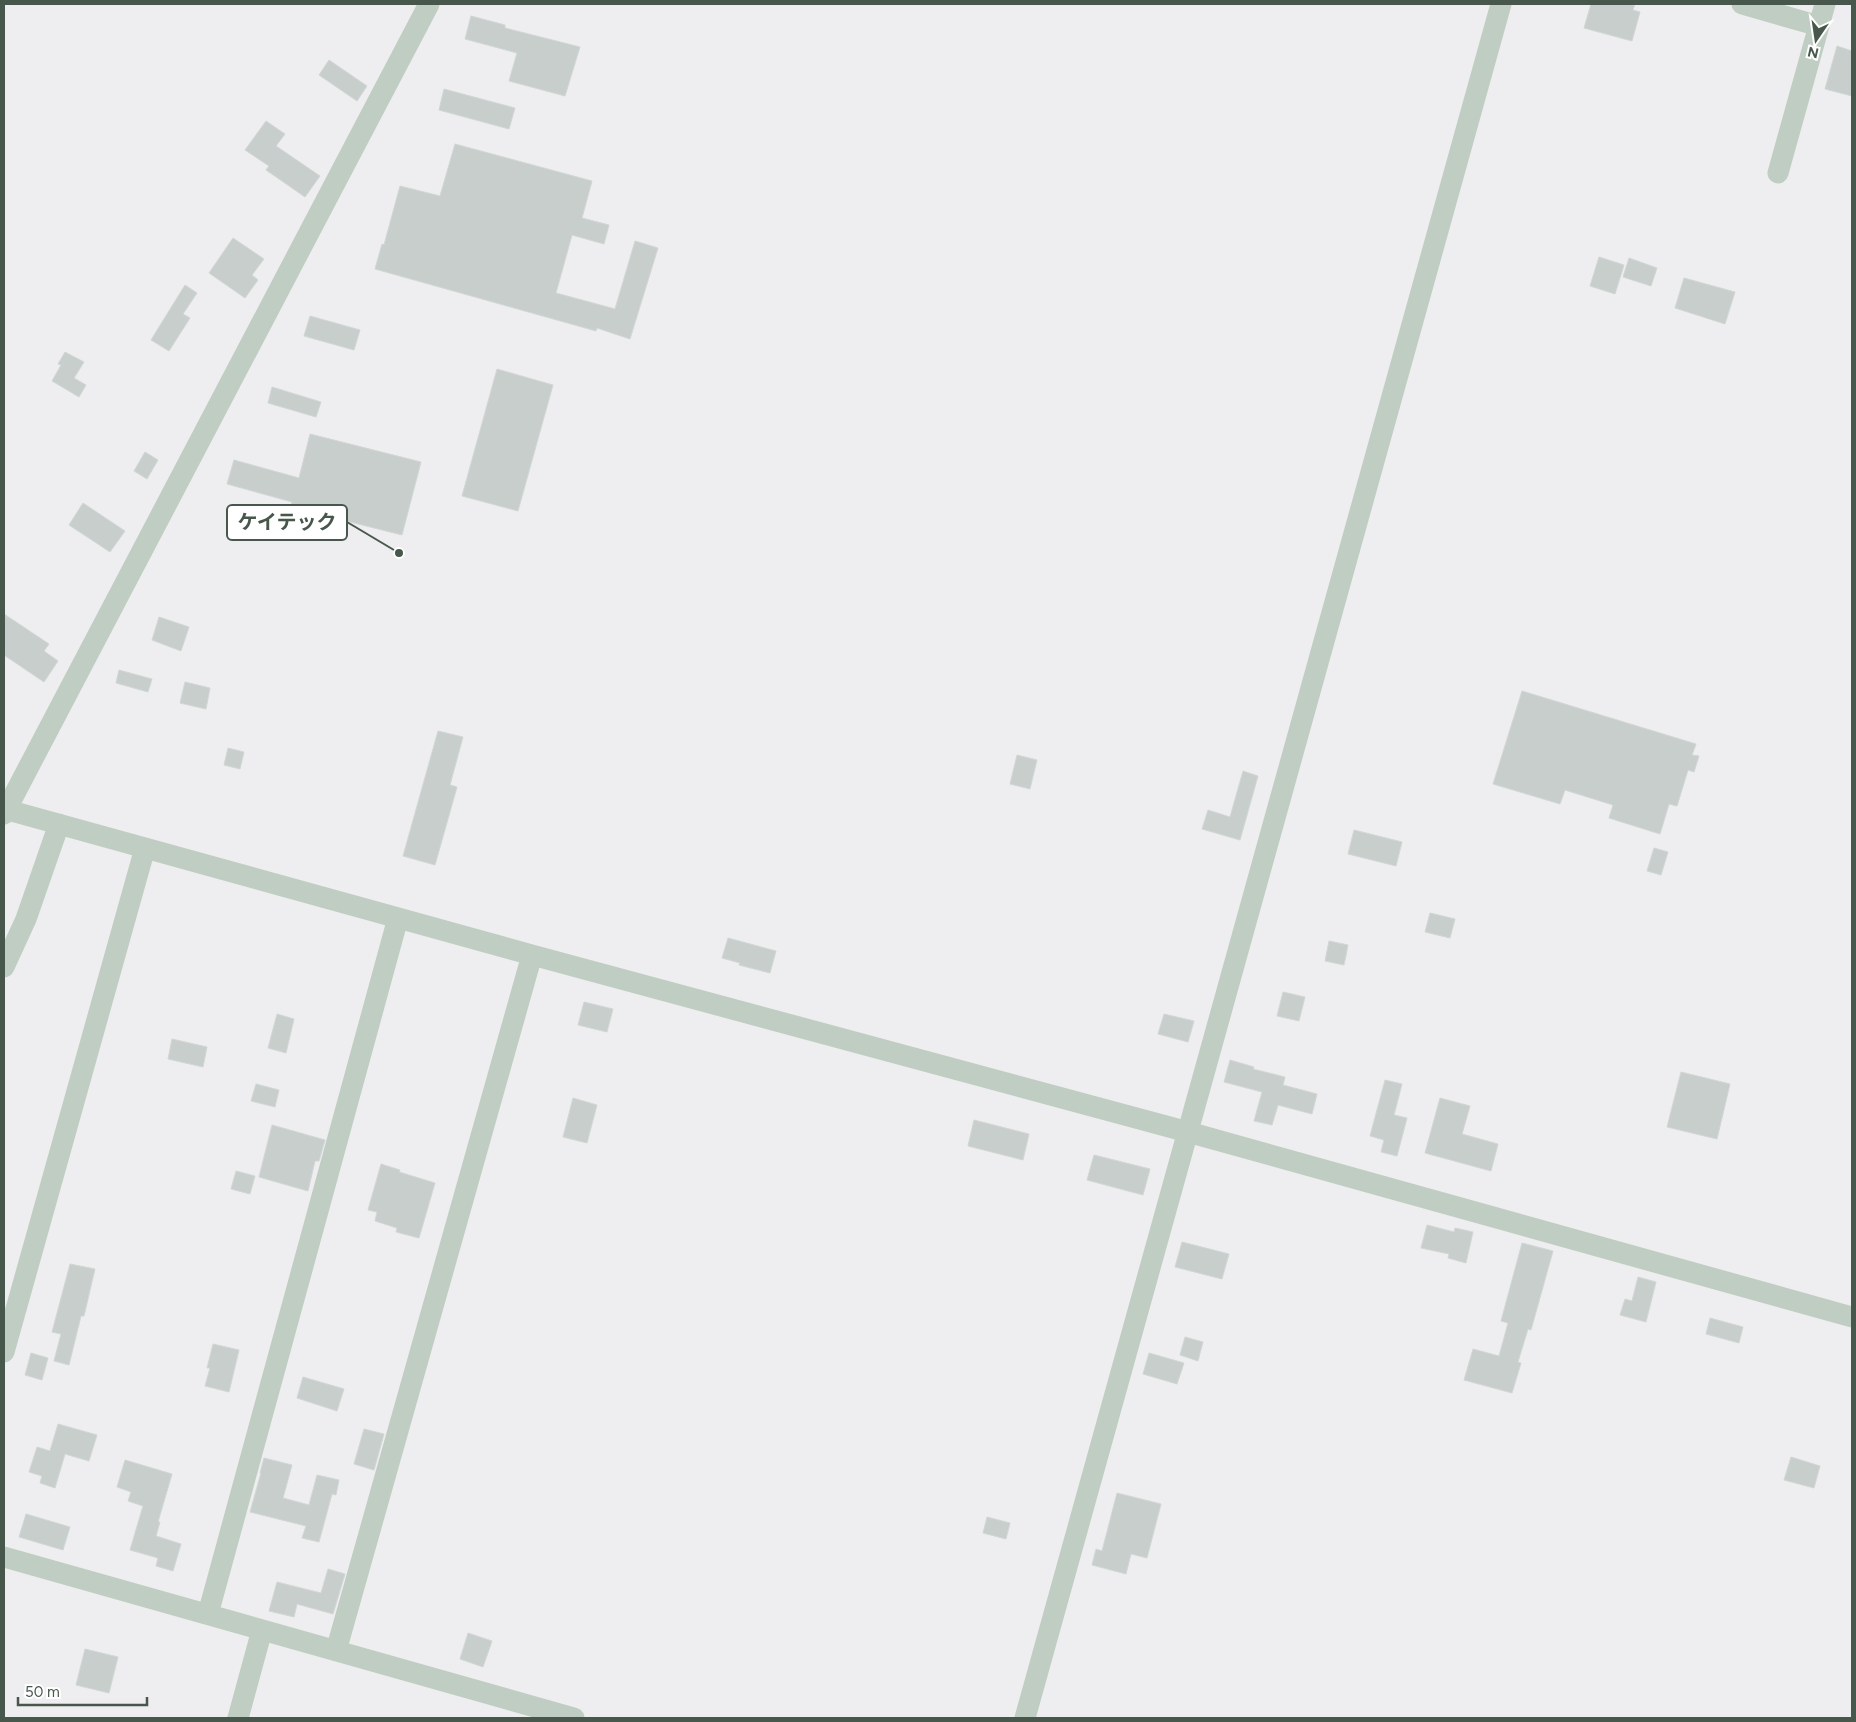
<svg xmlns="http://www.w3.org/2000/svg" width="1856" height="1722" font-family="Figtree,'Noto Sans JP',sans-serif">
<rect width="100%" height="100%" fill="#eeedef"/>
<path fill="#c7cecb" stroke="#d1d7d4" d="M1591 4H1635L1633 10 1640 12 1632 41 1584 28Z
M471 16 505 25V28L580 47 565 96 509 81 517 53 465 39Z
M1837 46 1852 51V96L1825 89Z
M329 60 367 86 357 101 319 75Z
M444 89 515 108 509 129 439 110Z
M266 121 285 134 276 146 320 176 305 197 266 170 269 166 245 150Z
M455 144 592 181 582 218 609 225 604 244 572 235 556 293 615 309 635 241 658 248 630 339 597 328 596 331 375 269 382 244 384 245 400 186 440 196Z
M233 238 264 259 252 275 258 280 245 298 209 273Z
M1599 257 1624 265 1615 294 1590 286Z
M1629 258 1657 268 1651 286 1623 277Z
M1684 278 1735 292 1725 324 1675 308Z
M185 285 197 293 183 314 190 318 169 351 151 340Z
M310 316 360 330 354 350 304 336Z
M65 352 84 362 74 378 86 385 79 397 52 381 61 365 58 364Z
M497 369 553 385 518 511 462 496Z
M272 387 321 402 316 417 268 403Z
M310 434 421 462 402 535 291 507 292 502 227 484 234 460 299 478Z
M145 452 158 460 147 479 134 471Z
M83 503 125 531 110 552 69 525Z
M4 614 49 644 44 651 58 661 44 682 4 655Z
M159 617 189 627 181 651 152 640Z
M119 670 152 679 148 692 116 683Z
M185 682 210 688 206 709 180 703Z
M1522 691 1696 744 1692 755 1699 756 1694 772 1688 770 1677 806 1669 804 1660 834 1609 818 1613 805 1565 790 1560 804 1493 784Z
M438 731 463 737 450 785 457 787 435 865 403 856Z
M228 748 244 752 240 769 224 765Z
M1017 755 1037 760 1030 789 1010 784Z
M1243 771 1258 776 1240 840 1202 829 1208 810 1230 817Z
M1354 830 1402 842 1396 866 1348 854Z
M1654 848 1668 852 1661 875 1647 871Z
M1430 913 1455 919 1450 938 1425 932Z
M728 938 776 951 770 973 739 965 740 963 722 958Z
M1329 941 1348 945 1344 965 1325 961Z
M1283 992 1305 997 1299 1021 1277 1016Z
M584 1002 613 1009 607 1032 578 1025Z
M277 1014 294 1019 286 1053 268 1048Z
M1164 1014 1194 1021 1188 1042 1158 1034Z
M172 1039 207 1047 203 1067 168 1059Z
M1230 1060 1254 1067 1253 1069 1285 1077 1283 1085 1317 1094 1312 1114 1278 1105 1272 1125 1254 1121 1262 1092 1224 1082Z
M1681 1072 1730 1084 1717 1139 1667 1127Z
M1385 1080 1402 1084 1394 1115 1407 1118 1397 1156 1381 1152 1384 1140 1370 1136Z
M256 1084 279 1090 275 1107 251 1101Z
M573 1098 597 1105 587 1143 563 1137Z
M1440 1098 1470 1106 1462 1134 1498 1144 1491 1171 1425 1153Z
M974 1120 1029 1134 1023 1160 968 1146Z
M272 1125 325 1140 319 1161H315L308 1191 259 1177Z
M1094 1155 1150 1169 1143 1195 1087 1180Z
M381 1164 400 1170 399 1172 435 1183 419 1238 396 1232 397 1228 375 1221 377 1212 368 1210Z
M236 1171 255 1176 250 1194 231 1189Z
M1427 1225 1454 1232 1455 1228 1473 1232 1466 1263 1448 1258 1449 1254 1421 1248Z
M1182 1242 1229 1254 1222 1279 1175 1267Z
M1522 1243 1553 1251 1531 1330 1528 1329 1518 1362 1521 1363 1512 1393 1464 1380 1473 1349 1499 1356 1508 1323 1501 1321Z
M70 1264 95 1269 84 1316H81L69 1365 54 1361 61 1334 52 1332Z
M1638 1277 1656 1282 1646 1322 1620 1315 1625 1299 1632 1301Z
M1710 1318 1743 1327 1739 1343 1706 1334Z
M1185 1337 1203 1342 1198 1361 1180 1355Z
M213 1344 239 1350 229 1392 205 1386 210 1368H207Z
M31 1353 48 1358 42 1380 25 1375Z
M1149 1353 1184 1363 1177 1384 1143 1374Z
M303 1377 344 1389 337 1411 297 1398Z
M58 1424 97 1435 89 1461 65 1454 55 1488 40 1483 42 1476 29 1472 37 1447 50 1451Z
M364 1429 384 1434 374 1470 354 1464Z
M1791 1457 1820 1466 1814 1488 1784 1480Z
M264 1458 292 1465 283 1498 309 1505 317 1475 339 1480 336 1495 332 1494 319 1542 302 1538 306 1526 250 1512 261 1473H260Z
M125 1460 172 1474 158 1522H160L156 1536 181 1544 173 1571 156 1566 158 1558 130 1550 143 1506 128 1501 131 1492 117 1487Z
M1117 1493 1161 1504 1147 1558 1131 1554 1126 1574 1092 1565 1096 1549 1102 1551Z
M26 1514 70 1527 63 1550 19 1537Z
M987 1517 1010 1523 1006 1539 983 1533Z
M328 1569 345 1574 333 1614 297 1604 294 1617 269 1611 277 1582 321 1593Z
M468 1633 492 1641 483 1667 460 1659Z
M85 1649 118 1657 109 1693 76 1685Z"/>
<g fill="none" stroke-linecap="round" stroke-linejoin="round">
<path stroke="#bfcdc3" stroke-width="21" d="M1742 4 1819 26
M1778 173 1825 4
M4 809 532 955 1188 1132 1852 1317
M4 814 429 4
M4 967 26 919 59 824
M4 1352 145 848
M4 1557 574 1718
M208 1614 398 918
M336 1651 532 955
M238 1718 262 1630
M1025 1718 1501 4"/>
</g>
<path fill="none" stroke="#47574b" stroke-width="2" d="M399 553L347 522"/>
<circle fill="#47574b" stroke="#fff" stroke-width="2" cx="399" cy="553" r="5"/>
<rect fill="#fff" stroke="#47574b" stroke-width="2" x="227" y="505" width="120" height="35" rx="5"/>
<g font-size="20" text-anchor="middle" font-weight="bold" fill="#47574b">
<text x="287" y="529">ケイテック</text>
</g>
<rect width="1856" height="1722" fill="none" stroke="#47574b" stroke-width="10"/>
<g transform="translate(1816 40) rotate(193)" stroke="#ffffff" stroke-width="4" paint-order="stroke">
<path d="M0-4L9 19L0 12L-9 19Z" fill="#47574b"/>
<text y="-8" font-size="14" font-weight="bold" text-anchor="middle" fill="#47574b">N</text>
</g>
<path d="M18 1697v8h129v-8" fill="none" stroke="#47574b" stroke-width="2.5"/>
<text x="25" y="1697" font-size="15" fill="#47574b" stroke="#ffffff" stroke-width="4" paint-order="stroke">50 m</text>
</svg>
